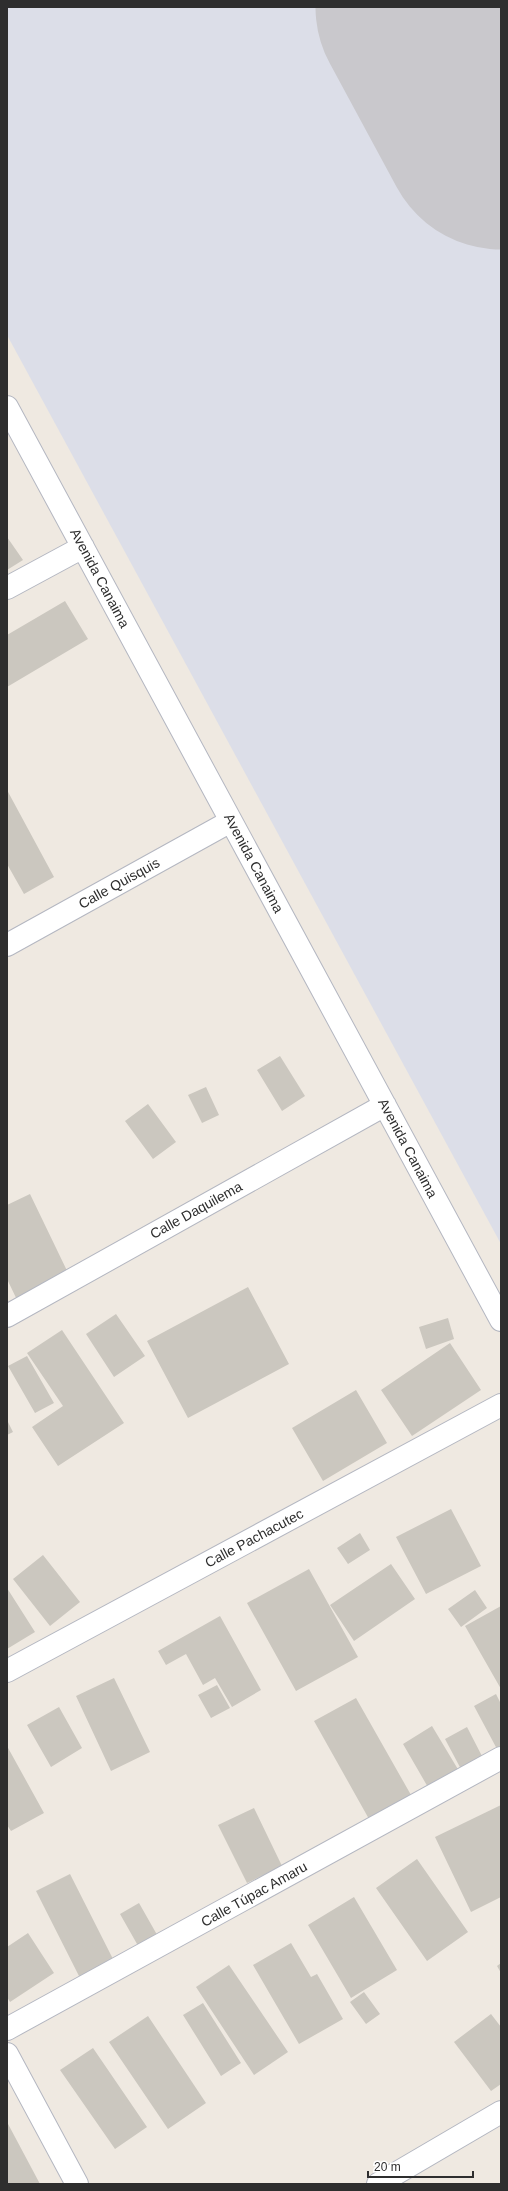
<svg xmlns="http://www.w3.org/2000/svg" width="508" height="2191" font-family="Helvetica,sans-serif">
<rect width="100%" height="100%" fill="#efe9e1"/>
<path fill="#dcdee8" d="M7 7H501V1244L7 335Z"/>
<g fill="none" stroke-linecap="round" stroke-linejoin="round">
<path stroke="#c9c8cc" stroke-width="237" d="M434 7 501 131"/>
</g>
<path fill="#cbc7bf" d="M7 537 23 560 7 570Z
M65 601 88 639 7 687V635Z
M7 790 54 877 24 894 7 864Z
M280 1056 305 1096 282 1111 257 1070Z
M206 1087 219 1115 202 1123 188 1095Z
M148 1104 176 1142 153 1159 125 1121Z
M30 1194 71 1279 19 1304 7 1279V1205Z
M248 1287 289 1364 188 1418 147 1341Z
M116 1314 145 1356 114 1377 86 1334Z
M448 1318 454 1339 426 1349 419 1327Z
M62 1330 124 1423 58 1466 32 1427 63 1406 27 1353Z
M450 1343 481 1390 412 1436 381 1390Z
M27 1356 54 1403 35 1413 8 1366Z
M356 1390 387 1443 323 1481 292 1428Z
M7 1420 13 1432 7 1435Z
M451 1509 481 1566 426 1594 396 1537Z
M360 1533 370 1550 348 1564 337 1548Z
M43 1555 80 1602 50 1626 13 1579Z
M391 1564 415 1599 354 1641 330 1605Z
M309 1569 358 1657 296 1691 247 1603Z
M7 1588 35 1632 7 1649Z
M475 1590 487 1608 461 1627 448 1609Z
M501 1606V1689L465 1626Z
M220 1616 261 1690 232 1707 215 1678 203 1685 186 1654 166 1665 158 1651Z
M114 1678 150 1752 111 1771 76 1696Z
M217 1685 230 1708 211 1718 198 1695Z
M496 1694 501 1704V1747L497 1749 474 1706Z
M356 1698 411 1795 369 1819 314 1721Z
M59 1707 82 1748 51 1767 27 1725Z
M432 1726 459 1771 429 1789 403 1744Z
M467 1727 484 1760 462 1771 445 1739Z
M7 1746 44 1813 11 1831 7 1825Z
M501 1805V1897L471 1912 435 1837Z
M254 1808 282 1866 247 1883 218 1825Z
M417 1859 468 1932 427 1961 376 1888Z
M70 1874 114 1961 80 1978 36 1891Z
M354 1897 397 1970 351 1998 308 1925Z
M139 1903 160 1940 141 1951 120 1914Z
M28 1933 54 1973 10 2002 7 1997V1947Z
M291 1943 311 1977 317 1974 343 2019 299 2044 253 1965Z
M501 1963V1973L497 1966Z
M229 1965 288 2052 254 2075 196 1987Z
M364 1992 380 2014 366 2024 350 2002Z
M203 2003 241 2063 221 2076 183 2015Z
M491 2014 501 2027V2084L491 2091 454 2042Z
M148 2016 206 2103 168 2129 109 2042Z
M93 2048 147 2127 115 2149 60 2070Z
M7 2122 40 2184H7Z"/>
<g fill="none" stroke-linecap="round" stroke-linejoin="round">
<defs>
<path id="minor" d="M7 407 501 1320
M7 588 83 547
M7 945 231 821
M7 1316 385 1105
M7 1671 501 1405
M7 2029 501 1758
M7 2054 77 2184
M378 2184 501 2112"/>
</defs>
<use href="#minor" stroke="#b4b7c1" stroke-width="24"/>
<use href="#minor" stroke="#fff" stroke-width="22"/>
</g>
<g text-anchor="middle" stroke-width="3" stroke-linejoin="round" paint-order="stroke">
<g font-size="14" fill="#2e2e2e" stroke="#fff">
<text transform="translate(100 578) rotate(62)" y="5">Avenida Canaima</text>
<text transform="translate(254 863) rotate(62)" y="5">Avenida Canaima</text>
<text transform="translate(119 883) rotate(-29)" y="5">Calle Quisquis</text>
<text transform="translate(408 1148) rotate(62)" y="5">Avenida Canaima</text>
<text transform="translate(196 1210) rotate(-29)" y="5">Calle Daquilema</text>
<text transform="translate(254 1538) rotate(-28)" y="5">Calle Pachacutec</text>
<text transform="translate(254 1894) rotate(-29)" y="5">Calle Túpac Amaru</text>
</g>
</g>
<rect width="508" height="2191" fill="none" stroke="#2e2e2e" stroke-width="16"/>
<path d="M368 2171v6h105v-6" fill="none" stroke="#2e2e2e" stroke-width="2"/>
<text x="374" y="2171" font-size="12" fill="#2e2e2e" stroke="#ffffff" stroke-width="3" paint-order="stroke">20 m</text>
</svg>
